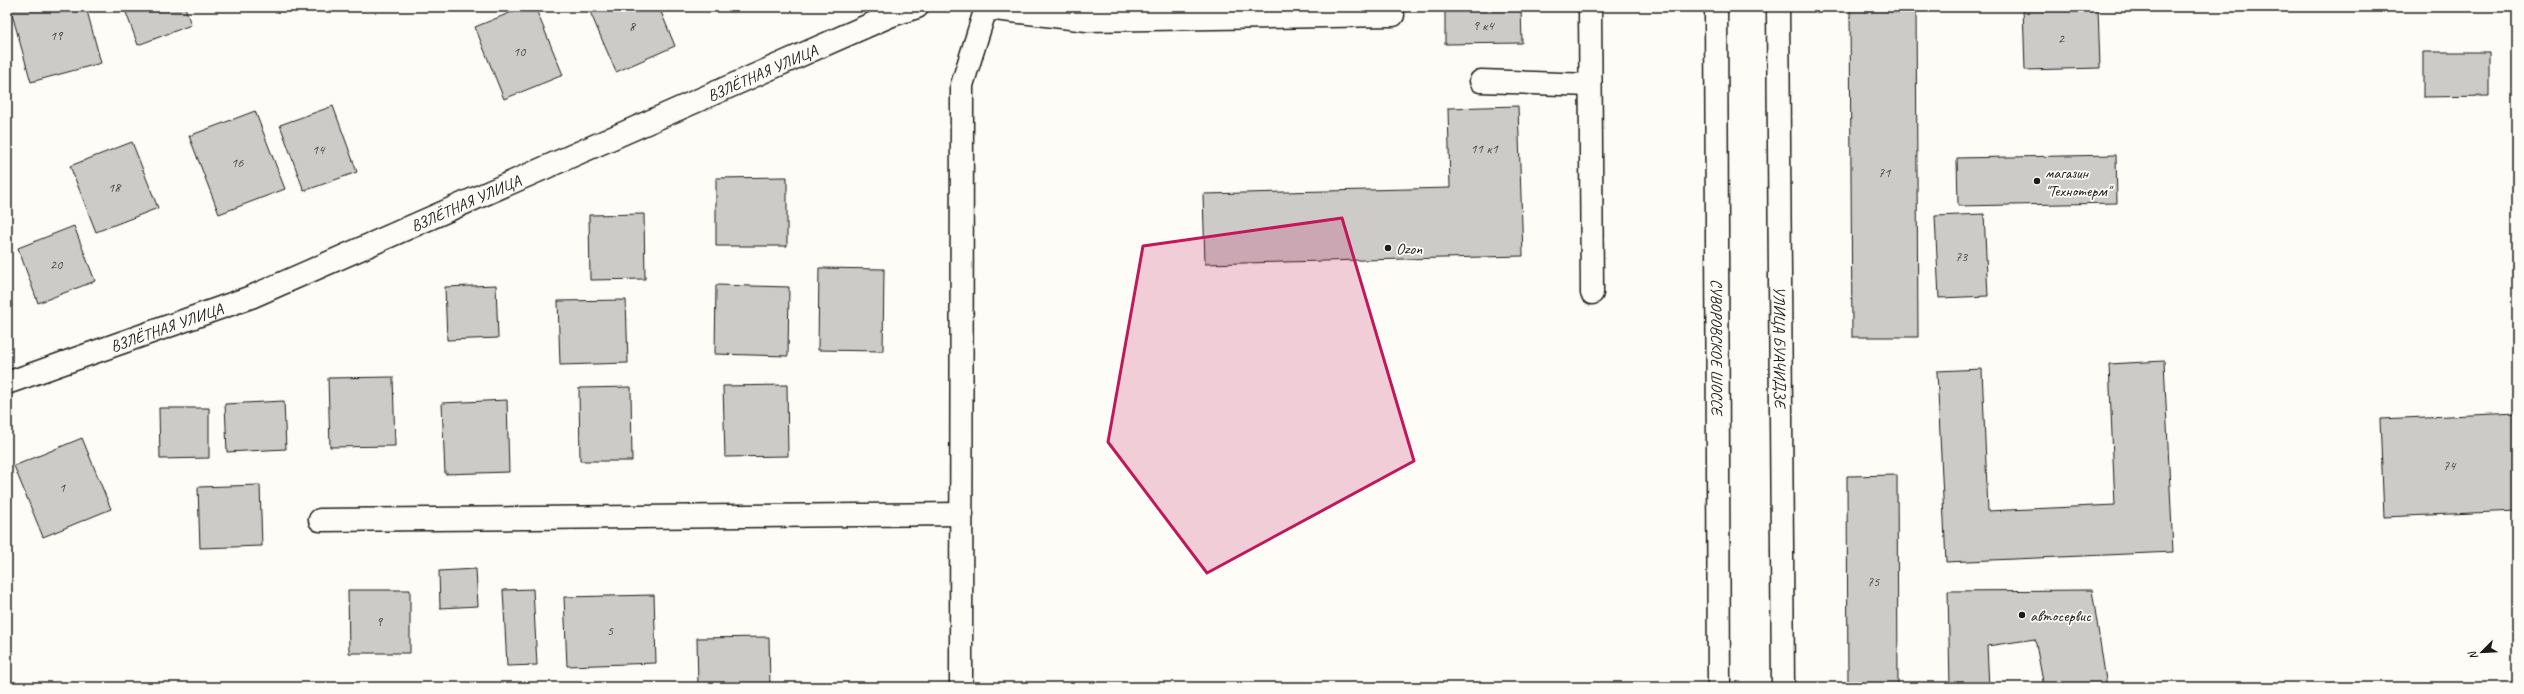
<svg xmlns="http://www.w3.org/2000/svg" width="2524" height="694" font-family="Caveat,sans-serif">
<rect width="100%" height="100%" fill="#fdfcf7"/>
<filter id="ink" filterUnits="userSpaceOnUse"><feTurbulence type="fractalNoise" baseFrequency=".025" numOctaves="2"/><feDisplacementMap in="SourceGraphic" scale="8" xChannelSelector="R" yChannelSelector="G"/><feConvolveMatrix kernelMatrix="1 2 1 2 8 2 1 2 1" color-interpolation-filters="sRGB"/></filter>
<g filter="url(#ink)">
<path fill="#cccbc8" stroke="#1c1c1c" d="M10 7H86L101 63 31 82Z
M124 7H185L191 25 138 45Z
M524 7H535L563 75 504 99 475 27Z
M588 7H659L675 46 616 72Z
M1445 7H1521L1522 43 1445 44Z
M1850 7H1916L1918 337H1852Z
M2023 7H2098L2100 68 2025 70Z
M2423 52H2489V96L2423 97Z
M333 106 357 172 304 191 280 125Z
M1518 106 1523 256 1205 264 1203 194 1450 188 1448 108Z
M255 111 285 189 219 214 189 136Z
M132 142 158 208 96 232 70 166Z
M2116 155 2117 203 1958 206 1957 158Z
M787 177V246H716V178Z
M644 214 645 279 590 280 589 215Z
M1984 214 1988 296 1939 298 1935 216Z
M74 226 95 281 38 303 18 248Z
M819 268 884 269 883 351 818 350Z
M496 285 498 338 447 340 445 287Z
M716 285 789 287 788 356 715 354Z
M626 300 628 363 560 365 558 301Z
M2164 361 2173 552 1946 562 1937 371 1982 369 1988 511 2115 505 2109 364Z
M393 377 395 446 330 447 328 378Z
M787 385 788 456 725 457 723 386Z
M631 387 632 461H580L579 388Z
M507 400 509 472 445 474 442 403Z
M284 401 286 449 227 452 225 404Z
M159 408H209V458L160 459Z
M2517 413V511L2384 517 2380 419Z
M82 438 111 509 43 537 14 466Z
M1897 475 1898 687H1848L1847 476Z
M260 485 262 546 200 548 198 487Z
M476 569 478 606 440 608 439 571Z
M533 589 537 665 507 666 503 590Z
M348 590H410V653H349Z
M2092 590 2107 687H2044L2035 639 1987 646 1989 687H1950L1948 591Z
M654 595 656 663 567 666 564 597Z
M769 637 770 687H698L697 638Z"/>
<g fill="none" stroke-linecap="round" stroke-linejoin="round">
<defs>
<g id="minor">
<path d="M1590 7 1592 293"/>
<path d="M1481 81 1590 85"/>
<path id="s1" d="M7 383 251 297 892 15 917 7"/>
<path d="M320 520 962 514"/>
<path d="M961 687 962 85 986 8 1087 20 1393 15"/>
</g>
<g id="major">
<path id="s2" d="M1716 7 1719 687"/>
<path id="s3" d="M1778 7 1783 687"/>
</g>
</defs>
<use href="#minor" stroke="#1c1c1c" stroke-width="25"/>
<use href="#major" stroke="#1c1c1c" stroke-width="25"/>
<use href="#minor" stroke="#fdfcf7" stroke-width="22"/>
<use href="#major" stroke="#fdfcf7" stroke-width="22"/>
</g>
</g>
<path fill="#c2185b" fill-opacity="0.2" stroke="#c2185b" stroke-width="3" stroke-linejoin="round" d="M1342 218 1414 461 1207 573 1108 442 1143 246Z"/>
<g fill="#1c1c1c" stroke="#fdfcf7" stroke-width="1.5">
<circle cx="2037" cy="181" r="4"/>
<circle cx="1388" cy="248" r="4"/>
<circle cx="2022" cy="615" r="4"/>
</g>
<g text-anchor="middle" stroke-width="3.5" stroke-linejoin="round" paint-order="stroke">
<g font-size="14" fill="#484847">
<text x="1483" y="30">9 к4</text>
<text x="632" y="31">8</text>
<text x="56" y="40">19</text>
<text x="2061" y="43">2</text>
<text x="519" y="56">10</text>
<text x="1484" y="153">11 к1</text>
<text x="318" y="154">14</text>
<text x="237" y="167">16</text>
<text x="1884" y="177">71</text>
<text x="114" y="192">18</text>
<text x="1961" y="261">73</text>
<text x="56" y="269">20</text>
<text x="2449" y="470">74</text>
<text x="62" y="492">1</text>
<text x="1873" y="586">75</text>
<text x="379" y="626">9</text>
<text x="610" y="635">5</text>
</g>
<g font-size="16" fill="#1c1c1c" stroke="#fdfcf7">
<text dy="6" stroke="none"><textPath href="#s1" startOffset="817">ВЗЛЁТНАЯ УЛИЦА</textPath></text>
<text dy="6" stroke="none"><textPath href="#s1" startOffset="493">ВЗЛЁТНАЯ УЛИЦА</textPath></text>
<text dy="6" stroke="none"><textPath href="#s1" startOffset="169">ВЗЛЁТНАЯ УЛИЦА</textPath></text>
<text dy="6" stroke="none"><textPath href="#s2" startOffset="340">СУВОРОВСКОЕ ШОССЕ</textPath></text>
<text dy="6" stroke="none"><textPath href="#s3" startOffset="340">УЛИЦА БУАЧИДЗЕ</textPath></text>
</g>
<g font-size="16" fill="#1c1c1c" stroke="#fdfcf7" text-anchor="start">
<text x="2045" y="178">магазин<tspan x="2045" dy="18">"Технотерм"</tspan></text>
<text x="1396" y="254">Ozon</text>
<text x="2030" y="621">автосервис</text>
</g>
</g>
<rect width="2524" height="694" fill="none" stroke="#fdfcf7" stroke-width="24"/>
<rect x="12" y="12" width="2500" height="670" fill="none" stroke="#1c1c1c" stroke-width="1.5" filter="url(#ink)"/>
<g transform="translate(2482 652) rotate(246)" stroke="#fdfcf7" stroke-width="3" paint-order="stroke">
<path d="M0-3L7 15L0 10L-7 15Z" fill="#1c1c1c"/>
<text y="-6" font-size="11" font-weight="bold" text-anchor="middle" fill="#1c1c1c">N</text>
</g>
</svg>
